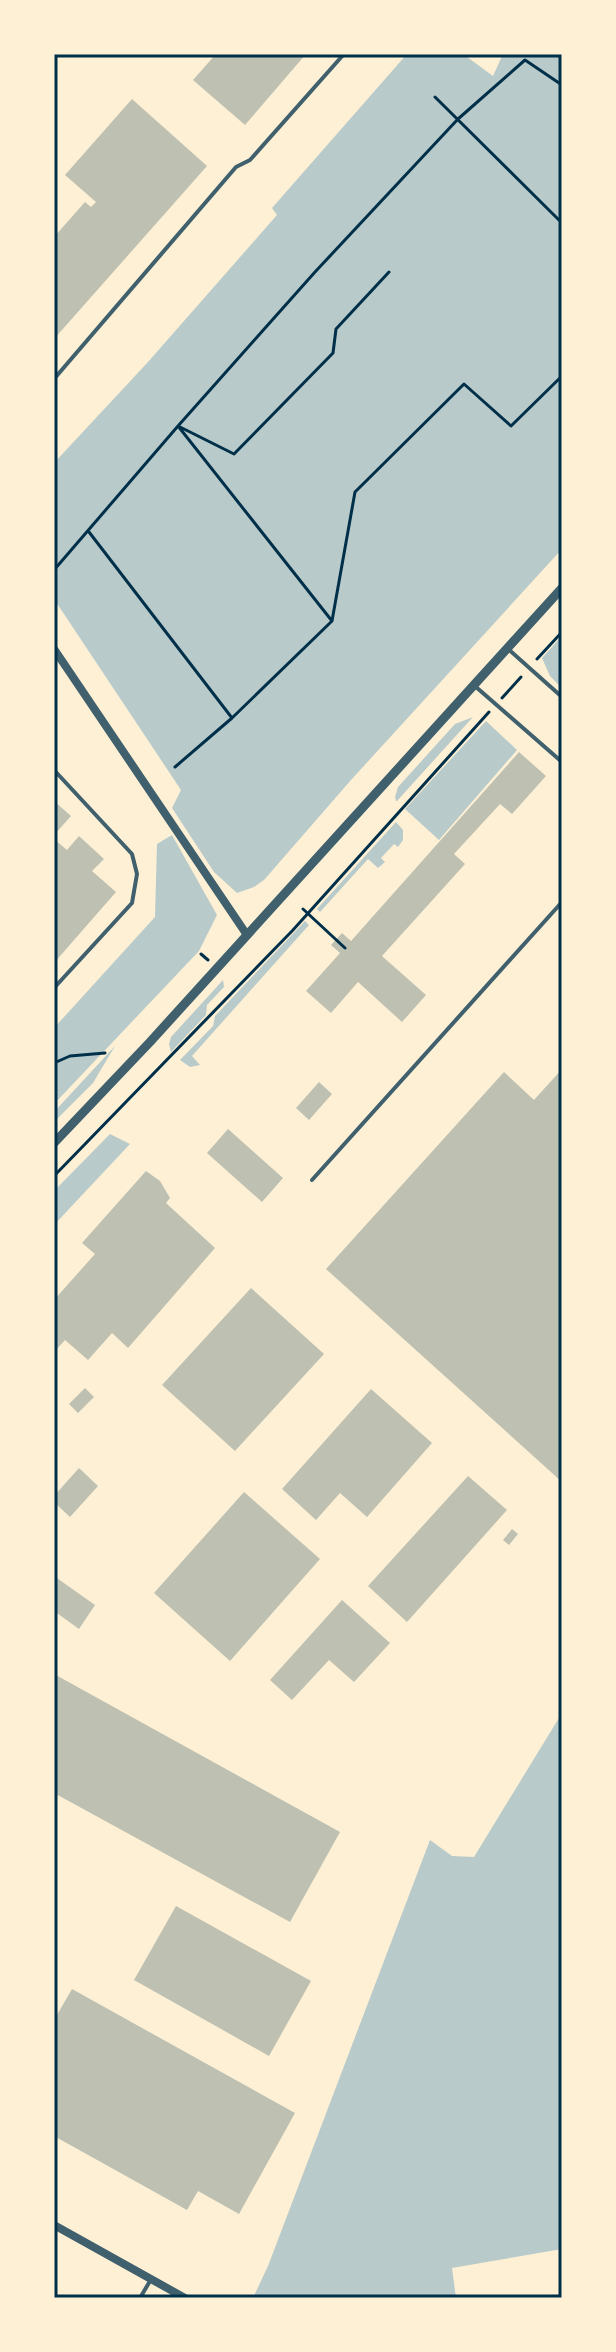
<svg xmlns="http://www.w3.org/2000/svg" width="616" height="2352" font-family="'Nunito Sans',sans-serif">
<rect width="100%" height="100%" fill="#fdf0d5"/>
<path fill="#b9caca" d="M407 54H463L493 76 503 54H562V549L351 780 264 880 254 887 237 893 214 872 172 808 181 790 54 599V463L148 362 277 215 272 208Z
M562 636V688L550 676 542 658Z
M473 717 397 801H396L395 797 398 787 455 724Z
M486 721 517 750 439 840 405 809Z
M396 822 403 830V840L398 847 394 844 381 858 385 862 378 868 368 859 320 912 317 909Z
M172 835 217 915 199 951 54 1104V1028L155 917 157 844Z
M305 921 309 925 192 1056 200 1065 190 1067 180 1060 213 1026 215 1016Z
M223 980 224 987 207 1005 206 1015 171 1052 169 1044 171 1037Z
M115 1046 93 1083 54 1122V1112Z
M110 1134 130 1144 54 1225V1191Z
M562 1713V2249L452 2268 456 2298H253L268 2266 430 1840 452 1856 474 1857Z"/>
<path fill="#bec0b2" d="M216 54H306L245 125 193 80Z
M132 99 207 166 54 339V237L85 202 91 207 96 202 65 175Z
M519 752 546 776 512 814 500 804 454 854 465 864 382 956 426 995 402 1022 358 982 331 1013 306 991 340 953 331 945 342 933 351 941Z
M54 801 71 816 54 835Z
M79 836 104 859 92 871 116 892 54 963V839L67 850Z
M562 1069V1482L326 1269 504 1072 534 1100Z
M319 1082 332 1094 309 1120 296 1108Z
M228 1129 283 1178 262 1202 207 1153Z
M146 1171 160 1181 170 1198 166 1203 215 1248 128 1348 112 1333 88 1360 65 1340 54 1352V1300L95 1254 82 1243Z
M251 1288 324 1354 235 1451 162 1385Z
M85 1388 94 1397 78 1413 69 1404Z
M371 1389 432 1443 367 1517 340 1493 316 1520 282 1489Z
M79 1468 98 1486 70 1517 54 1502V1496Z
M468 1476 507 1510 407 1622 368 1586Z
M244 1492 320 1559 230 1661 154 1593Z
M512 1529 518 1534 509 1545 503 1540Z
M54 1576 95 1605 79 1629 54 1611Z
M342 1600 390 1643 354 1682 329 1660 292 1700 270 1680Z
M54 1674 340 1832 290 1922 54 1793Z
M176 1906 311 1981 269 2056 134 1980Z
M72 1989 295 2113 239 2214 198 2191 187 2210 54 2136V2020Z"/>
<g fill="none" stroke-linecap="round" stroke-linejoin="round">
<path stroke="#003049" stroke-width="3" d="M435 97 562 223
M89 532 232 718
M54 570 178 426 234 454 333 353 336 329 389 272
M332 621 178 426 315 272 458 119 525 60 562 85
M537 659 562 632
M502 698 521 677
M175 767 232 718 332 621 355 492 464 384 511 426 562 376
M303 909 345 948
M201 954 208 960
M54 1063 70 1056 105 1053
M54 1176 293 930 489 712"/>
<path stroke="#3f606c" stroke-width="4" d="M54 379 236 167 250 160 344 54
M507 648 562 697
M476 687 562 762
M54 770 132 854 137 874 132 903 54 988
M312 1180 562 902
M140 2298 150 2281"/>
<path stroke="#3f606c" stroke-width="8" d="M54 649 247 935
M54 2225 185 2298"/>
<path stroke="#3f606c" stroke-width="9" d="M54 1143 150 1042 562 588"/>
</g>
<rect width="616" height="2352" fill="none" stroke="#fdf0d5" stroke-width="112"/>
<rect x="56" y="56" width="504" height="2240" fill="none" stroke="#003049" stroke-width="3"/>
</svg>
